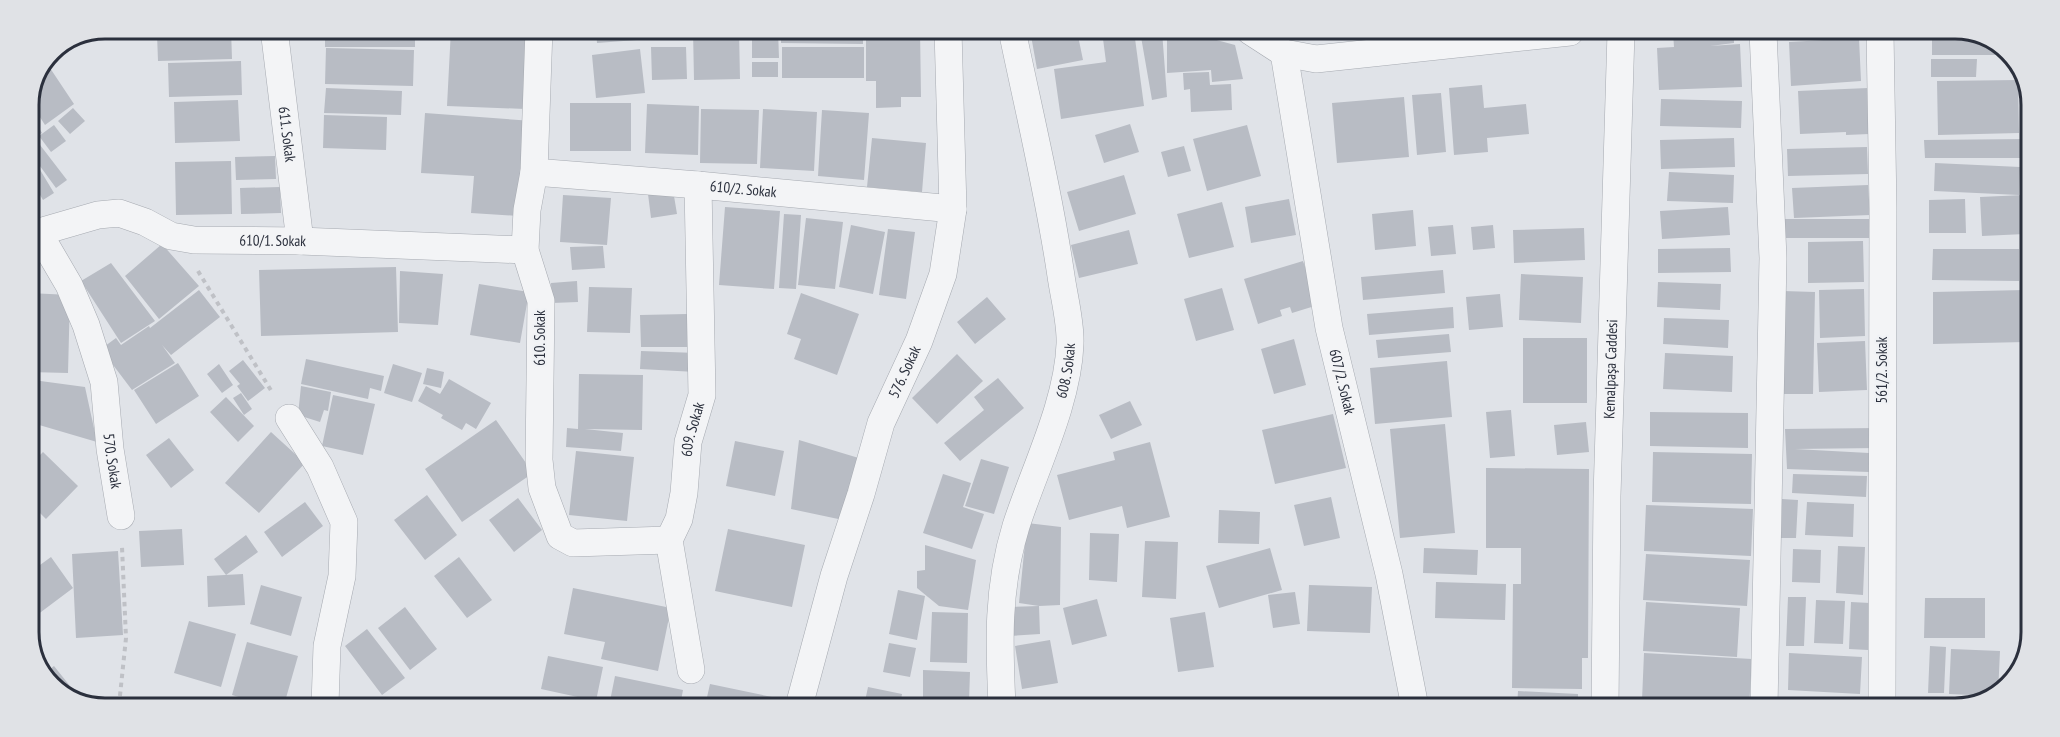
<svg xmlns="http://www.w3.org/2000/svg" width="2060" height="737" font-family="'PT Sans Narrow',sans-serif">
<rect width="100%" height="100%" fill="#e0e3e8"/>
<path fill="#b8bcc4" d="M164 29H231L232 59 158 61 157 34H164Z
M325 29H415V47H325Z
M451 29H528L525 109 447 106Z
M596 30H649L650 39 597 43Z
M657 30H686V39L657 40Z
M693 30H739L740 79 694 80Z
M752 30H778L779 58H752Z
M781 30H863V44L781 43Z
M866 30H920L921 97H901V107L876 108V81H866Z
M1030 30 1077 31 1083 60 1037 69Z
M1102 31H1134L1144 106 1061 119 1054 69 1106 62Z
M1140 31H1162L1167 97 1152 100Z
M1167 31H1183L1235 45 1243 79 1212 82 1211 70 1167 73Z
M1673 32H1734V43L1710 46 1740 44 1742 87 1659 90 1657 48 1674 47Z
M1932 32H1979L2011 55H1932Z
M1859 38 1861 81 1791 86 1789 42Z
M651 47H686L687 79 652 80Z
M782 47H864V78H782Z
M326 48 414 50 413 86 325 84Z
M640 49 645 93 596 98 592 55Z
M1931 59H1977L1976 77H1931Z
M241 61 242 95 169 97 168 63Z
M46 62 74 104 45 125 29 100Z
M752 62H778V77H752Z
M1209 72 1210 85 1231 84 1232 110 1191 112 1190 89 1184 90 1183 73Z
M2018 80 2019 133 1938 135 1937 81Z
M1482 85 1484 108 1526 104 1529 134 1487 138 1488 152 1454 155 1449 88Z
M326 88 402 91 401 115 324 113Z
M1868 88 1869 134 1846 135V132L1800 134 1798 91Z
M1441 93 1446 152 1417 155 1412 95Z
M1404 97 1409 157 1337 163 1332 103Z
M1661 99 1742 101 1741 128 1660 126Z
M238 100 240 141 175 143 174 102Z
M570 103H631V151H570Z
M647 104 699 106 698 155 645 153Z
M73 108 85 121 70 134 58 121Z
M701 109 759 110 757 164 700 163Z
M763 109 817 112 814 171 760 168Z
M822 110 869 113 864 180 818 176Z
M29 111 42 133 29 141Z
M425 113 533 121 518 216 471 213 474 176 421 173Z
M324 115 387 117 386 150 323 148Z
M1130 124 1139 152 1104 163 1095 135Z
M54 125 66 141 51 152 39 136Z
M1247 125 1261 176 1207 191 1193 139Z
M872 138 926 143 922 192 867 187Z
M1734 138 1735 167 1661 169 1660 140Z
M2027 139V158H1925L1924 140Z
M37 141 67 180 56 188 29 151V147Z
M1184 146 1191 171 1168 177 1161 152Z
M1867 147 1868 174 1788 176 1787 149Z
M275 156 276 179 236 180 235 157Z
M231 161 232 214 176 215 175 162Z
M1935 163 2020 167 2019 195 1934 191Z
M39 168 54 193 43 200 29 176Z
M1669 172 1734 175 1733 203 1667 201Z
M1124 175 1136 214 1079 231 1067 192Z
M1868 185 1870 215 1794 218 1792 188Z
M280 187 281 213 241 214 240 188Z
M673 190 677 214 651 218 648 194Z
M563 195 611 198 607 245 560 242Z
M2024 195 2025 234 1982 236 1980 197Z
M1289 199 1296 235 1251 243 1245 207Z
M1965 199 1966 233H1929V200Z
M1222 202 1234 247 1189 258 1177 214Z
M725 207 780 211 774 289 719 285Z
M1728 207 1730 235 1662 239 1660 211Z
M1413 210 1416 246 1375 250 1372 214Z
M784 214 801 215 796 289 779 288Z
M806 218 843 222 835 289 798 285Z
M1784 219H1871V238H1784Z
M851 225 885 232 873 294 839 287Z
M1453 225 1456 254 1431 256 1428 227Z
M1493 225 1495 248 1473 250 1471 227Z
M1584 228 1585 260 1514 263 1513 230Z
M888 229 915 232 906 299 879 295Z
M1129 230 1138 264 1079 278 1071 245Z
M1863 241 1864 282 1808 283V242Z
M162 244 199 286 159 319 125 276Z
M603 246 605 268 572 270 570 247Z
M1730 248 1731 272 1658 273V249Z
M1933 249H2019V281L1932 280Z
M1303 261 1318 305 1292 313 1290 307 1280 310 1282 316 1258 324 1244 279Z
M111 263 155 321 121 343 81 281Z
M396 267 398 332 261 336 259 270Z
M1443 270 1445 293 1363 300 1361 277Z
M400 271 443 274 438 325 399 323Z
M1521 274 1583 277 1581 323 1519 320Z
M577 281 578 302 552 303 551 283Z
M1658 282 1721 284 1720 310 1657 307Z
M479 284 529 292 520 343 470 335Z
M589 287 632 288 630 333 587 332Z
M1222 288 1234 330 1196 341 1184 299Z
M1864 289 1865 336 1820 338 1819 290Z
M199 290 220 317 171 355 162 345 175 363 132 390 101 349 116 338 121 345 149 326 150 328Z
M2025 290 2026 342 1933 344V292Z
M1783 291 1815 292 1813 394H1781Z
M29 293 70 295 68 373 29 372Z
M801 293 859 314 837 375 794 359 801 339 787 334Z
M1500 294 1503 327 1469 330 1466 297Z
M987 297 1006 319 975 344 957 322Z
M1453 307 1454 328 1369 335 1367 314Z
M687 314 688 347H641L640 315Z
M1664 318 1729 320 1728 348 1663 344Z
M1449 334 1451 352 1378 358 1376 340Z
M1523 338H1587V403H1523Z
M1294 339 1306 385 1274 394 1261 349Z
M1865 341 1867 390 1819 392 1817 343Z
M641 351 697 353 696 372 640 369Z
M1665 353 1733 356 1732 392 1663 389Z
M957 354 983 381 937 424 912 398Z
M306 359 384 376 381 391 370 388 368 399 301 384Z
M243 360 265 388 248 401 237 386 240 384 229 371Z
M1447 361 1452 417 1375 424 1370 368Z
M178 363 199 396 156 424 134 390Z
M219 364 233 385 222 393 207 374Z
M393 364 422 373 412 402 384 393Z
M427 368 444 372 441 388 423 384Z
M579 374 643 375 642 430 585 429 623 433 621 451 566 447 567 428 578 429Z
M998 378 1024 408 960 461 944 443 984 410 974 397Z
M449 379 491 403 476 429 466 423 462 430 441 418 443 415 418 401 426 386 440 394Z
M33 380 85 387 97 442 29 422V402Z
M301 386 331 392 328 411 324 410 320 422 298 415Z
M241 393 252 409 244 415 233 398Z
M333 395 375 404 363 455 322 446Z
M226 397 254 426 238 442 210 412Z
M1130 401 1142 425 1111 439 1099 415Z
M1511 410 1515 456 1490 458 1486 412Z
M1650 412 1748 413V448L1650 446Z
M1333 414 1346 468 1275 484 1262 430Z
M496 420 533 473 462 522 425 469Z
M1586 422 1589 452 1557 455 1554 425Z
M1445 424 1455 533 1400 538 1390 429Z
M1877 428 1878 448 1795 449 1869 453V472L1787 469 1785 429Z
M271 432 305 463 259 513 225 483Z
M169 438 194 470 171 488 146 455Z
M799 440 862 459 843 520 791 509Z
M735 441 784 451 775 496 726 486Z
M1150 442 1170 517 1127 528 1122 506 1069 520 1057 475 1115 460 1113 452Z
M576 451 634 457 627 521 569 515Z
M43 452 78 486 46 519 29 502V466Z
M1653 452 1752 454 1751 504 1652 502Z
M981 459 1009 467 994 514 965 506Z
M1486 468 1589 469 1588 658H1582V689L1512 688 1513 584H1521V548H1486Z
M943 474 971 483 963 507 984 514 972 549 923 533Z
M1793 474 1867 476 1866 497 1792 493Z
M427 495 457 535 425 560 394 520Z
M1331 497 1340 538 1304 546 1294 505Z
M518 498 542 530 514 552 489 520Z
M1782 499 1798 500 1796 538H1781Z
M305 502 323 526 282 557 264 532Z
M1807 502 1854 504 1853 537 1805 535Z
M1646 505 1753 509 1751 556 1644 551Z
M1219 510 1260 512 1259 544 1218 543Z
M1027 523 1061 527 1060 605 1039 606 1019 603Z
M182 529 184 565 141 567 139 531Z
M728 529 805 545 792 607 715 591Z
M1090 533 1119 534 1117 582 1089 580Z
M246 535 258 552 226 575 214 559Z
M1145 541 1178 542 1176 599 1142 597Z
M29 544 39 559 29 566Z
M925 545 976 560 968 610 939 606 917 588V571L925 570Z
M1838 546 1865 547 1863 595 1836 593Z
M1270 548 1282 590 1219 608 1206 566Z
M1424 548 1478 550 1477 575 1423 573Z
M1793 549 1821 550 1820 583 1792 582Z
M118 551 123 635 76 638 72 554Z
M1646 554 1750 560 1747 606 1643 600Z
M51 557 73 588 29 621V573Z
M459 557 492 600 467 618 434 576Z
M243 574 245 605 208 607 207 576Z
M1436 582 1506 584 1505 620 1435 618Z
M261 585 302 597 291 636 250 624Z
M1309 585 1372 587 1370 633 1307 631Z
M573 588 671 608 658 671 601 659 605 642 564 634Z
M898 590 925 596 917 640 889 634Z
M1295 592 1300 624 1273 628 1268 595Z
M1788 597H1806L1804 646H1786Z
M1925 598H1985V638H1924Z
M1097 599 1107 636 1072 645 1063 608Z
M1816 600 1845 601 1843 644 1814 643Z
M1646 602 1740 608 1737 657 1643 651Z
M1851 602 1870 603 1868 650 1849 649Z
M1039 606 1040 634 1009 636 1007 607Z
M405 607 437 649 410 670 378 628Z
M932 612 968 613 967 663 930 662Z
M1205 612 1214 667 1178 672 1170 618Z
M189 621 236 634 221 687 174 673Z
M367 629 405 678 382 695 345 646Z
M1050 640 1058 683 1022 689 1015 646Z
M247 642 298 656 284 705H265L232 695Z
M889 643 916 648 910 677 883 672Z
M1930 646 1946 647 1944 693H1928Z
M1951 649 2000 651 1998 694 1993 696 1949 694Z
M1644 653 1752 659 1749 708H1745V706L1642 700Z
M1789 653 1862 657 1860 694 1788 690Z
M548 656 603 667 596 701 541 689Z
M54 666 74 691 72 693 81 705 45 679 43 674Z
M923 670 970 672 969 702 923 701Z
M615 676 683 690 680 706H609Z
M710 684 772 697 770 706H705Z
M868 687 902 694 900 706H864Z
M1518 691 1578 694V708H1517Z
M1795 698 1867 701V708H1795Z
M1932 699 1949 700V708H1931Z
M1642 703 1735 706V708H1642Z"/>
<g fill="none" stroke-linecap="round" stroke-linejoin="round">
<defs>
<g id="minor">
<path id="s1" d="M274 29 300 241"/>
<path d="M539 29 534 172 527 210 525 250 541 301 539 460 542 488 560 536 573 543 669 540"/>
<path d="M1250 31 1284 53 1316 59 1570 32"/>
<path d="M1763 32 1773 258 1764 708"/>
<path d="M1880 32 1883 209 1882 708"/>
<path id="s2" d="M1284 53 1329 328 1389 574 1415 707"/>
<path id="s3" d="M534 172 698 185 953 209"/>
<path id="s4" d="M38 232 69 285 86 325 104 382 110 449 121 516"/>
<path id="s5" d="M29 235 98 215 119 213 145 222 171 236 194 240 300 241 525 250"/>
<path d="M289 418 320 467 344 522 342 576 327 646 325 705"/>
<path id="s6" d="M691 670 669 540 679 519 684 493 688 442 702 395 698 185"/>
<path id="s7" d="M799 706 834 576 861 494 881 423 919 341 943 274 953 209 948 30"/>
<path id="s8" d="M1002 706C999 643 997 588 1016 526 1034 470 1068 403 1070 344 1071 323 1064 297 1061 276 1049 194 1029 112 1012 30"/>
<path id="s9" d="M1605 708 1607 496 1621 32"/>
</g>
</defs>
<use href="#minor" stroke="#a6aab1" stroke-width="28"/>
<path stroke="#bfc1c6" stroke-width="4" stroke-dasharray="4.5 4.5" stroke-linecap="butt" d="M198 271 272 392
M119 705 126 638 122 547"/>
<use href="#minor" stroke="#f3f4f6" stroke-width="27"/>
</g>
<g text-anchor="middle" stroke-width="4.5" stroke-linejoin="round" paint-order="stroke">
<g font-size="15" fill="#2b303d" stroke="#f0f2f5">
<text dy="5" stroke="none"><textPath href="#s1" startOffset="106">611. Sokak</textPath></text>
<text dy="5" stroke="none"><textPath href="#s3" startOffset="210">610/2. Sokak</textPath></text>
<text dy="5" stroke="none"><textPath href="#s5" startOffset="252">610/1. Sokak</textPath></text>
<text transform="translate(540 338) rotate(-90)" y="5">610. Sokak</text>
<text dy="5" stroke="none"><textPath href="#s8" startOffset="345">608. Sokak</textPath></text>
<text dy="5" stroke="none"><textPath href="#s9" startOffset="339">Kemalpaşa Caddesi</textPath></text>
<text transform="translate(1882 370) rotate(-90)" y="5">561/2. Sokak</text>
<text dy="5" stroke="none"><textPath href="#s7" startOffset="351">576. Sokak</textPath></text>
<text dy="5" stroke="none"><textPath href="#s2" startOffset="334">607/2. Sokak</textPath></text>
<text dy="5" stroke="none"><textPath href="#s6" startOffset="246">609. Sokak</textPath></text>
<text dy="5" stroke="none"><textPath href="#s4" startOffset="244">570. Sokak</textPath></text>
</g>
</g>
<path d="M0 0H2060V737H0ZM105 39H1955A66 66 0 0 1 2021 105V632A66 66 0 0 1 1955 698H105A66 66 0 0 1 39 632V105A66 66 0 0 1 105 39Z" fill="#e0e2e6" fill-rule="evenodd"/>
<path fill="none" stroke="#2b303d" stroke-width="3" d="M105 39H1955A66 66 0 0 1 2021 105V632A66 66 0 0 1 1955 698H105A66 66 0 0 1 39 632V105A66 66 0 0 1 105 39Z"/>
</svg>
